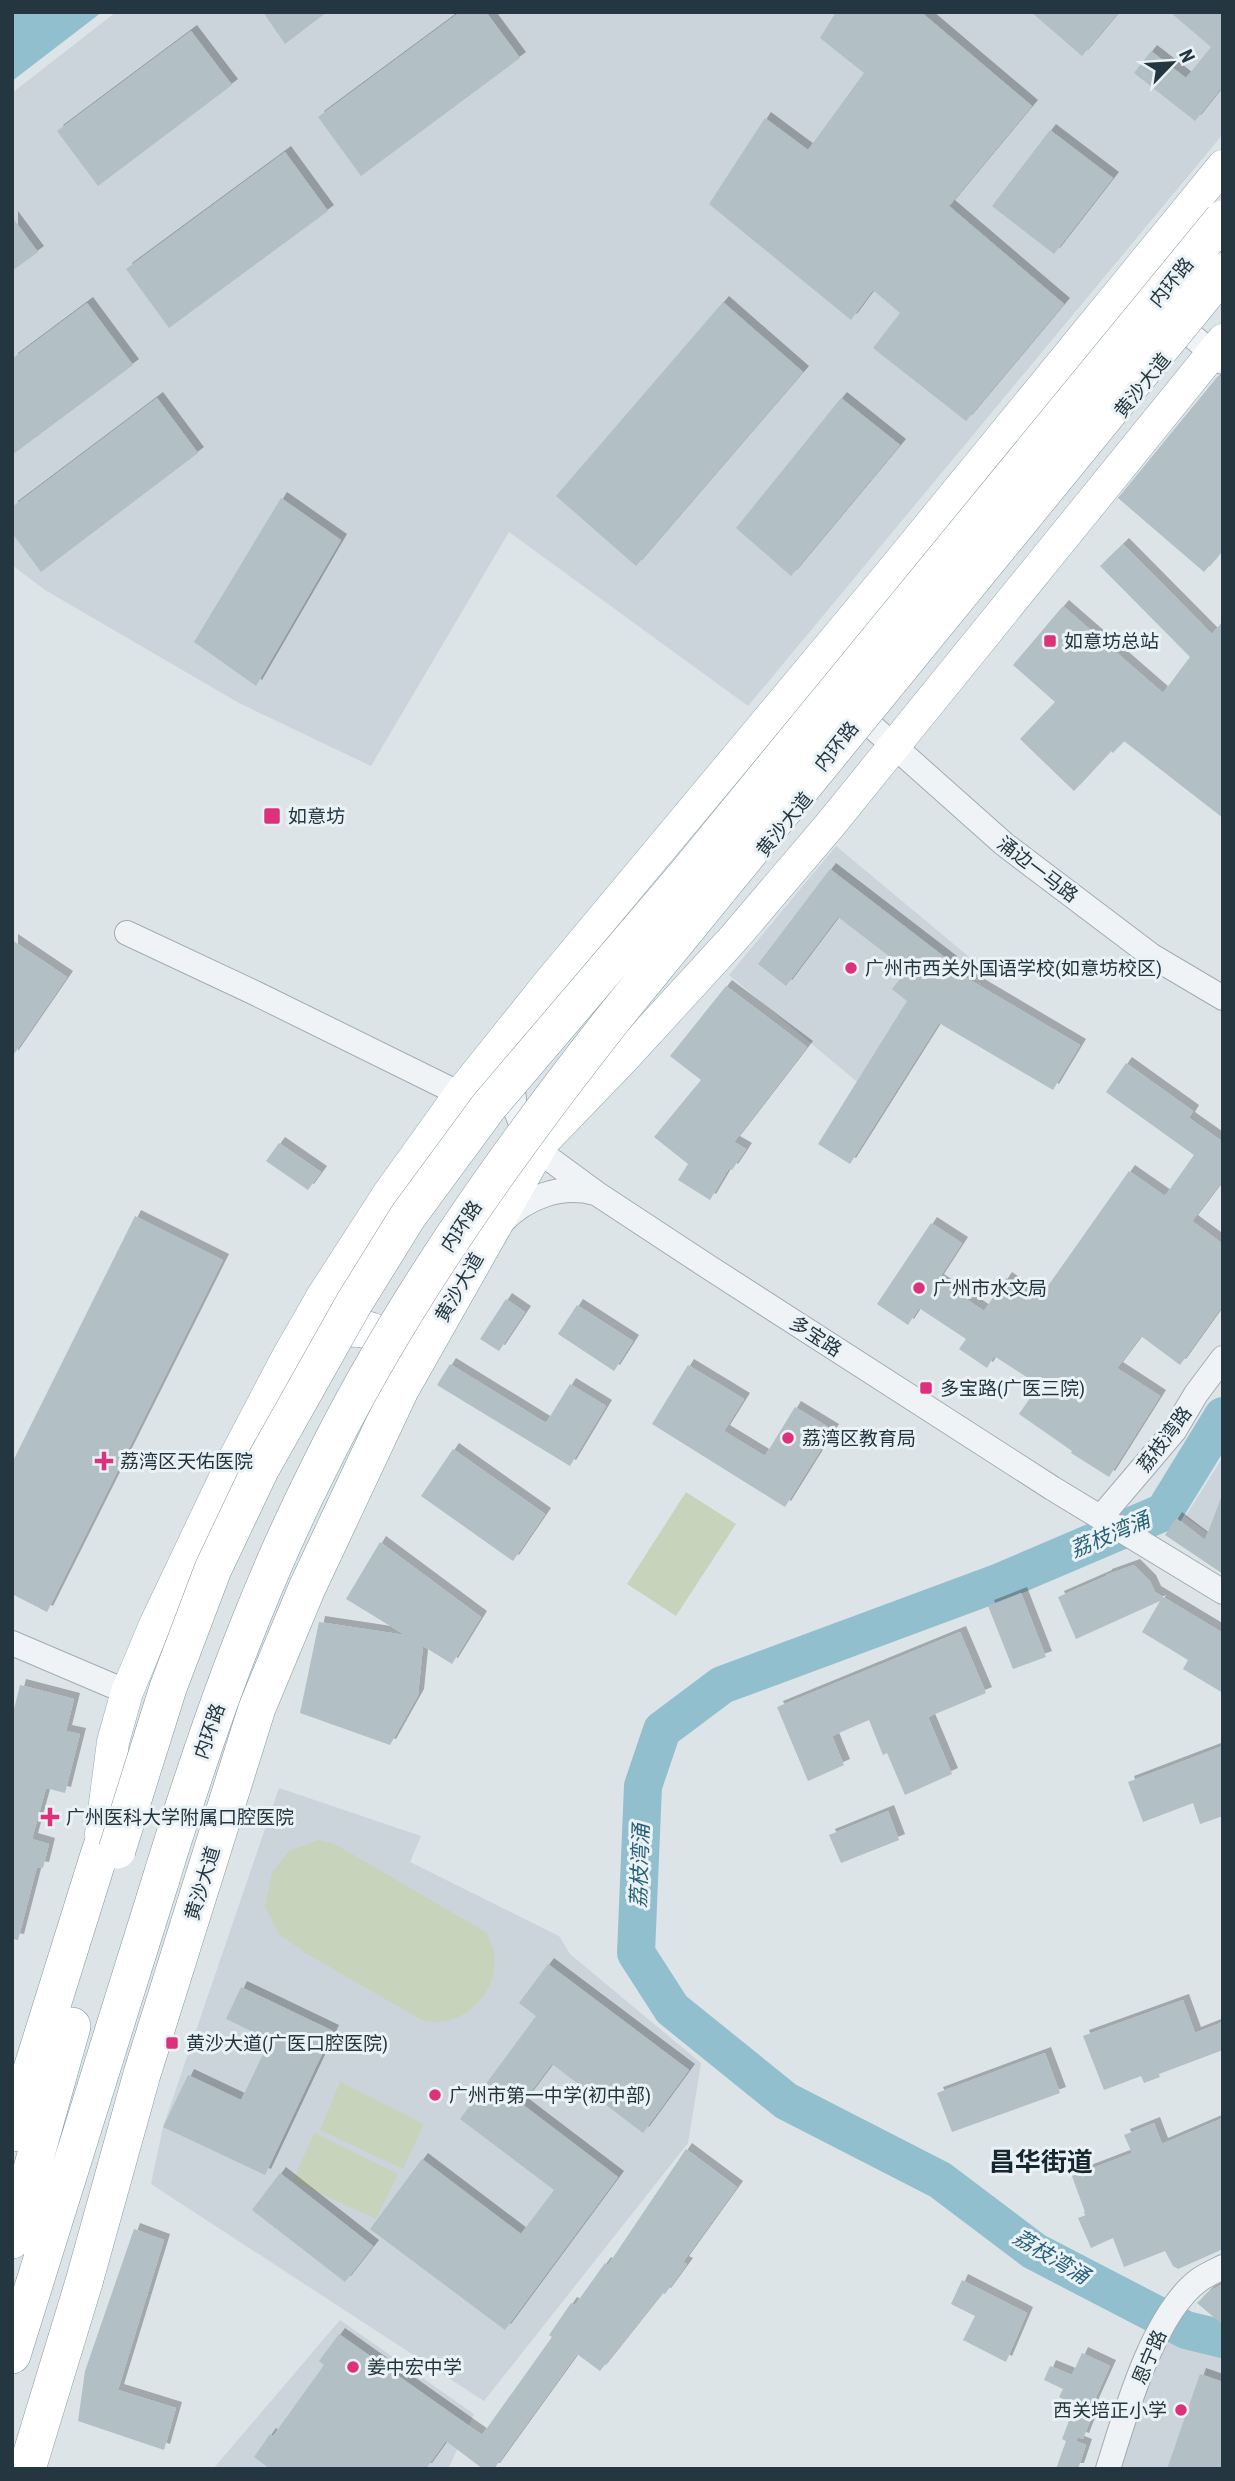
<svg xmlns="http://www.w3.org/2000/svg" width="1235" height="2481" font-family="'Roboto Condensed','Noto Sans SC',sans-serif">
<defs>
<filter id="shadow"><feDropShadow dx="6" dy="-6" stdDeviation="0" flood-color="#0004"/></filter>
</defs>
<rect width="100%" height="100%" fill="#dce4e8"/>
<path fill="#cad4da" d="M116 12H1223V134L748 706 509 532 371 766 239 703 45 590 12 565V93Z
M836 846 974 961 867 1090 729 975Z
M1223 1457V1544L1185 1517Z
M279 1788 421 1836 410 1862 559 1936 570 1954 701 2063 688 2143 484 2401 151 2184 163 2127Z
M340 2320 474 2414 448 2469H213Z
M1164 2336 1223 2350V2469H1120Z"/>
<path fill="#c8d3bc" d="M686 1492 736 1524 676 1616 627 1584Z
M318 1840 335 1844 487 1933C489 1941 495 1951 495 1959 496 1990 470 2020 439 2022 434 2023 427 2021 422 2020L307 1954 278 1933 265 1906 272 1872 289 1851Z
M340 2082 424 2124 403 2169 320 2130Z
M314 2133 398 2174 376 2219 293 2181Z"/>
<path fill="#92bfcd" d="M12 12H102L12 81Z"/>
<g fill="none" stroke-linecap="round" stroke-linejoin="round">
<path stroke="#92bfcd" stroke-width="38" d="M1223 1416 1164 1512 1000 1582 722 1685 662 1730 643 1786 636 1953 672 2009 786 2101 940 2180 1034 2251 1186 2330 1223 2339"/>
</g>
<path fill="#b2bfc5" filter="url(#shadow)" d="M263 12H327L285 44Z
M460 12H486L520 58 361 176 318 117Z
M836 12H921L1032 106 949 206 1064 304 966 421 873 348 900 313 873 290 851 320 709 204 765 118 808 150 864 73 820 38Z
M1031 12H1119L1082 56Z
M1170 12H1223V86L1195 121 1134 73 1151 51 1186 78 1211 47Z
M191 31 232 85 98 186 57 131Z
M1050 130 1113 178 1054 254 992 206Z
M285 152 328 211 169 328 126 269Z
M12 217 38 252 12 271Z
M723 302 803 372 636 566 556 496Z
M87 303 133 365 12 455V359Z
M1218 376 1223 377V550L1204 572 1118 498Z
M157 398 198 453 41 572 12 533V507Z
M841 398 900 445 791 576 736 528Z
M281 498 341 540 256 686 194 642Z
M1123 544 1212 634 1223 621V818L1124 741 1113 753 1111 751 1074 791 1020 739 1055 702 1013 665 1063 606 1163 693 1190 657 1100 566Z
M830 869 951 962 948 967 1080 1045 1053 1090 939 1023 850 1164 818 1144 907 1001 892 989 907 970 838 917 786 986 758 964Z
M12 940 67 977 12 1057Z
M726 986 807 1047 734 1142 746 1149 732 1170 729 1168 710 1200 678 1180 688 1164 654 1137 701 1080 670 1056Z
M1126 1063 1193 1111 1189 1118 1223 1142V1180L1192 1221 1223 1244V1305L1180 1365 1141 1336 1117 1368 1160 1396 1109 1477 1071 1453 1072 1451 1019 1414 1039 1385 994 1356 987 1368 959 1349 966 1339 919 1308 908 1325 877 1304 931 1223 962 1243 938 1280 984 1311 1006 1278 1038 1300 1129 1171 1165 1196 1194 1155 1106 1092Z
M279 1143 321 1172 308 1190 266 1161Z
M135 1216 223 1260 47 1612 12 1594V1463Z
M506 1299 525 1312 499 1351 480 1339Z
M577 1305 633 1341 614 1371 558 1334Z
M450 1364 546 1423 570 1384 606 1406 570 1466 437 1385Z
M688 1365 744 1399 724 1431 765 1456 795 1407 833 1430 785 1507 652 1424Z
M453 1449 545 1514 513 1561 421 1496Z
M1221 1498 1223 1499V1574L1165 1535 1176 1518 1205 1540Z
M380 1542 481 1617 452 1664 423 1646 418 1695 390 1745 300 1713 319 1622 405 1635 346 1599Z
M1134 1565 1150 1581 1155 1592 1223 1633V1693L1183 1669 1188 1660 1142 1632 1160 1601 1076 1639 1058 1597 1106 1576V1575Z
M1021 1593 1046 1657 1013 1669 988 1606Z
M960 1632 986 1693 928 1717 952 1774 905 1795 887 1753 883 1755 869 1720 832 1736 844 1765 808 1781 777 1707Z
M20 1685 74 1699 66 1731 80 1734 65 1793 46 1788 32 1839 49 1844 43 1868 37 1867 18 1940 12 1939V1717Z
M1223 1746V1816L1200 1824 1193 1803 1143 1822 1128 1782Z
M888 1811 899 1840 841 1863 829 1835Z
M548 1964 689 2070 643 2133 552 2064 522 2104 618 2177 505 2330 370 2229 422 2159 521 2234 554 2190 460 2119 536 2016 519 2003Z
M241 1987 333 2031 265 2175 163 2127 188 2075 241 2100 270 2040 226 2019Z
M1183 2000 1195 2033 1223 2022V2050L1159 2074 1160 2077 1144 2083 1141 2076 1104 2090 1083 2036Z
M1045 2053 1060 2093 952 2132 937 2093Z
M1223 2118V2249L1178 2269 1173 2266 1165 2251 1124 2267 1113 2238 1091 2248 1078 2218 1086 2215 1072 2176 1132 2153 1124 2135 1154 2123 1162 2144Z
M686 2149 737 2187 683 2262 687 2264 665 2294 662 2293 600 2371 577 2354 494 2469H483L446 2441 426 2469H270L254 2457 270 2434 273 2436 324 2365 319 2361 339 2334 482 2435 552 2337 549 2335 571 2303 575 2305 605 2263 608 2265Z
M280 2173 373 2246 345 2282 252 2210Z
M134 2229 164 2240 118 2390 176 2408 164 2450 78 2421 85 2371Z
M962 2280 1027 2313 1006 2362 963 2340 975 2316 951 2304Z
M1223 2284V2325L1197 2303 1208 2292Z
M1082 2353 1110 2366 1088 2415 1092 2416 1083 2439 1078 2437 1076 2441 1086 2445 1078 2469H1056L1066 2441 1062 2439 1075 2405 1059 2397 1063 2389 1044 2380 1050 2366 1072 2375Z
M1200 2374 1223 2382V2469H1167Z"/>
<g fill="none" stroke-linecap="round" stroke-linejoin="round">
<defs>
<path id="minor" d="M1186 331 1223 362
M867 722 1004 844 1152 956 1223 998
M127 933 257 994 460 1094
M514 1071 512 1082 515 1108 521 1124 536 1149 596 1193 710 1268 1052 1488 1223 1592
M502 1222C526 1197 561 1184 595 1193
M1101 1517 1174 1431 1196 1394 1223 1358
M12 1643 127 1692
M1108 2469C1125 2415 1153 2314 1199 2280 1206 2275 1215 2271 1223 2267"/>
<path id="major" d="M542 1143 623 1059 733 939 830 825 1223 340
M101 1834 113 1742 127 1692 155 1625 231 1465 286 1360 322 1297 389 1193 460 1094 548 984 893 570 1223 166"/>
<path id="highway" d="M323 1349 333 1331C366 1323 393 1333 402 1368
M12 2133 99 1855 116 1806
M12 2240 72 2026
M12 2355 161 1879
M27 2469 84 2282 142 2074 257 1708 307 1588 400 1390 555 1116"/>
</defs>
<use href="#minor" stroke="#a1acb2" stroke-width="26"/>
<use href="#major" stroke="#9aacb5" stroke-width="33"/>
<use href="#highway" stroke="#8296a0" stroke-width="38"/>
<use href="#minor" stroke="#eff3f6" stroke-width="24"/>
<use href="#major" stroke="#fff" stroke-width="32"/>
<use href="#highway" stroke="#fff" stroke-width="37"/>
<defs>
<path id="highway-bridge" d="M117 1850 168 1688 213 1569 260 1470 354 1303 408 1216 489 1106 685 876 1223 219
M161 1879C204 1739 252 1601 318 1470 397 1308 502 1160 613 1019L1223 272"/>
</defs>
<use href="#highway-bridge" stroke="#8296a0" stroke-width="38" stroke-linecap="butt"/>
<use href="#highway-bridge" stroke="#fff" stroke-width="37"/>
</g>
<g fill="#dd317c" stroke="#ebf2f6" stroke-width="2.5">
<rect x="1043" y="634" width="14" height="14" rx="3.5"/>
<rect x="263" y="807" width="18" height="18" rx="3.5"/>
<circle cx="851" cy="968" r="7"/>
<circle cx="919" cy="1288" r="7"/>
<rect x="919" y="1381" width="14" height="14" rx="3.5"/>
<circle cx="788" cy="1438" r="7"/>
<path d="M100.5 1450.5h7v7h7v7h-7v7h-7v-7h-7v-7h7z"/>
<path d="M46.5 1806.5h7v7h7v7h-7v7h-7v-7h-7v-7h7z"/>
<rect x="165" y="2036" width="14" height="14" rx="3.5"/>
<circle cx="435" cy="2095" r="7"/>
<circle cx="353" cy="2367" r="7"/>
<circle cx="1181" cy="2410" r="7"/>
</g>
<g text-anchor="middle" stroke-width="6" stroke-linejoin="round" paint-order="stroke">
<g font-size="19" fill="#243640" stroke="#ebf2f6">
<text transform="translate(1171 282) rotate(-51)" y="7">内环路</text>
<text transform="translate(1142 385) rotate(-51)" y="7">黄沙大道</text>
<text transform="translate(836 746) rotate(-51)" y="7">内环路</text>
<text transform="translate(784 824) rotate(-51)" y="7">黄沙大道</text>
<text transform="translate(1038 869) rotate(37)" y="7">涌边一马路</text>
<text transform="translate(461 1226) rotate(-56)" y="7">内环路</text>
<text transform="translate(459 1287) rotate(-60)" y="7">黄沙大道</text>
<text transform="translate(816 1336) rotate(33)" y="7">多宝路</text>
<text transform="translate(1164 1439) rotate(-53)" y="7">荔枝湾路</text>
<text transform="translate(209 1731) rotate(-71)" y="7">内环路</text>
<text transform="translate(202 1883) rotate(-73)" y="7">黄沙大道</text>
<text transform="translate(1149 2357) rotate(-67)" y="7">恩宁路</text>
</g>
<g font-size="19" fill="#243640" stroke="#ebf2f6" text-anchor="start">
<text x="1064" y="648">如意坊总站</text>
<text x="288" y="823">如意坊</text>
<text x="865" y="975">广州市西关外国语学校(如意坊校区)</text>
<text x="933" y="1295">广州市水文局</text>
<text x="940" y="1395">多宝路(广医三院)</text>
<text x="802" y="1445">荔湾区教育局</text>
<text x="120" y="1468">荔湾区天佑医院</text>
<text x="66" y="1824">广州医科大学附属口腔医院</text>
<text x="186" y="2050">黄沙大道(广医口腔医院)</text>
<text x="449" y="2102">广州市第一中学(初中部)</text>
<text x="367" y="2374">姜中宏中学</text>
<text x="1167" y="2417" text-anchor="end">西关培正小学</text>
</g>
<g font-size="21" font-style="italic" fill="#2a6378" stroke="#ebf2f6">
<text transform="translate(1110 1535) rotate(-23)" y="7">荔枝湾涌</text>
<text transform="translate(640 1866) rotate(-88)" y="7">荔枝湾涌</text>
<text transform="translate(1051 2257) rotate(31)" y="7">荔枝湾涌</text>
</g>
<g font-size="26" font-weight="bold" fill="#172730" stroke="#ebf2f6">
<text x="1041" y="2171">昌华街道</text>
</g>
</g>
<rect width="1235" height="2481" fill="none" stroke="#243640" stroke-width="28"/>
<g transform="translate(1172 63) rotate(65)" stroke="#ebf2f6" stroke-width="5" paint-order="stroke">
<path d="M0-5L12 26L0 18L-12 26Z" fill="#243640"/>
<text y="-10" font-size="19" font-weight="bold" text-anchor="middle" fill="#243640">N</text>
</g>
</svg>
